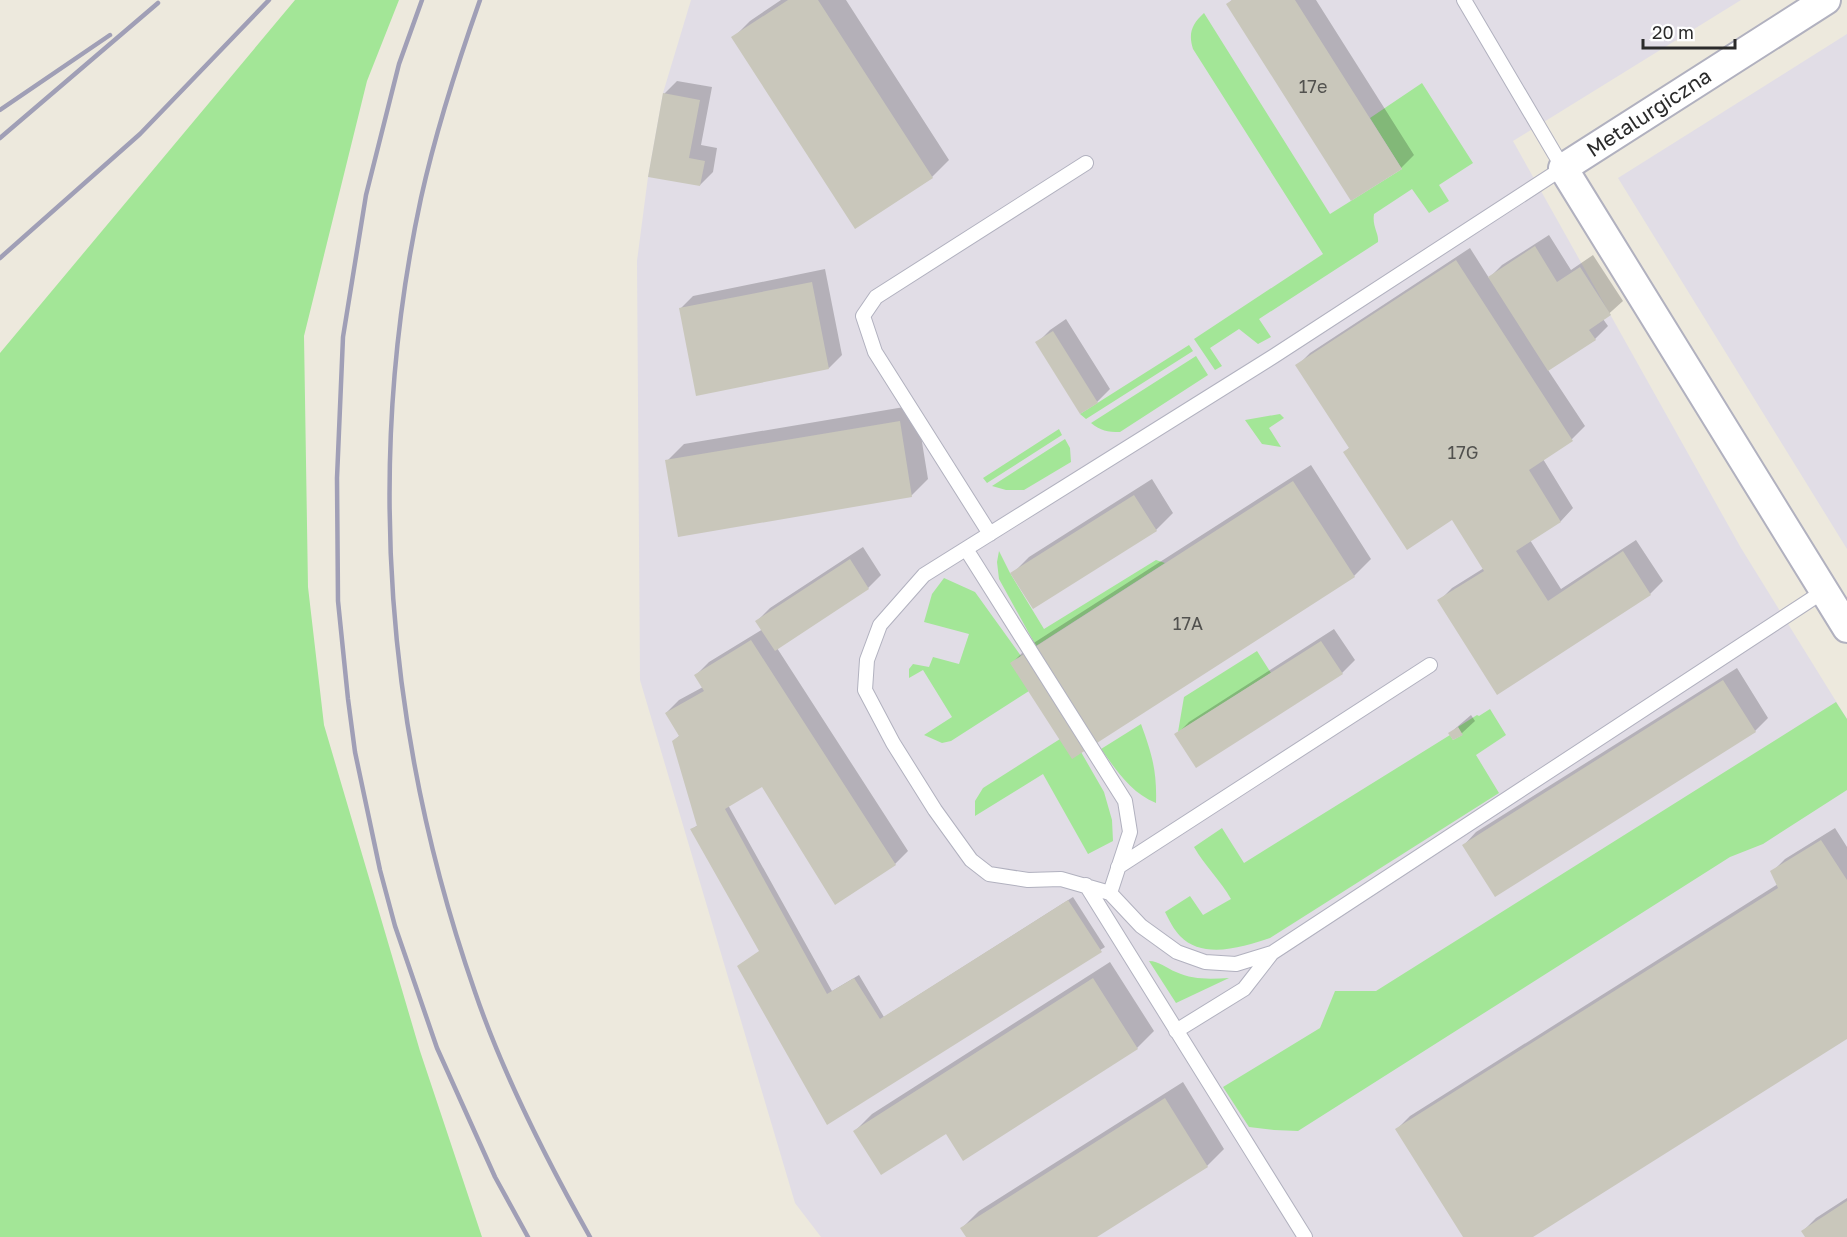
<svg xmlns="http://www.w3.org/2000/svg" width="1847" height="1237" font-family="'Golos Text',sans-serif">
<rect width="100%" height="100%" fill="#ede9dd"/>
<path fill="#e1dde6" d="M691 0H1741L1513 141 1741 548 1847 719V1237H821L795 1203 640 680 637 261 648 177 663 93Z
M1847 34V549L1618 178Z"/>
<path fill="#a3e697" d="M295 0H399L367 81 304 336 308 587 324 725 420 1051 482 1237H0V353Z
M1204 13 1330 214 1402 169 1370 118 1422 83 1473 163 1439 185 1449 201 1429 213 1412 189 1374 214C1372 227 1379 233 1378 242L1259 319 1271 337 1258 344 1239 329 1210 348 1222 366 1215 370 1194 339 1323 254 1193 49C1188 33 1192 24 1204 13Z
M1189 345 1193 351 1086 419 1080 414Z
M1196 356 1208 375 1120 432C1107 432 1101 431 1091 423Z
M1280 414 1284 418 1269 428 1281 447 1262 444 1245 420Z
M1059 429 1062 435 987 483 983 478Z
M1065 439 1070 448 1071 462 1024 490H1006L992 486Z
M999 551 1010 573 1044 629 1156 560 1165 563 1036 646 999 579 997 562Z
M944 578 975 592 1021 656 1011 663 1029 691 951 741 942 743 924 735 952 717 923 670 909 678V669L913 664 929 667 933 657 959 664 969 634 924 622 932 594Z
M1257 651 1271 673 1178 732 1184 697Z
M1836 702 1847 719V790L1763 844 1730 857 1298 1131 1274 1130 1249 1127 1223 1087 1320 1028 1335 991H1376Z
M1490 709 1506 735 1476 755 1499 793 1270 938C1243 947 1203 960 1180 936 1174 930 1169 920 1165 912L1190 896 1203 915 1231 899C1220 880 1205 866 1194 847L1222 828 1244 863 1450 735 1453 740 1462 735 1458 727 1477 715 1479 716Z
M1141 724C1152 754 1157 771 1156 803 1130 792 1117 771 1101 749Z
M1060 739 1081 752 1104 792 1112 820 1113 841 1088 854 1043 774 975 816V801L983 788Z
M1149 961C1159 961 1166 968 1176 972 1193 980 1210 979 1229 978L1176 1003Z"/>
<path fill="#0003" d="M781 0H846L949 160 932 177 856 227 733 38 750 21Z
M1232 0H1316L1414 155 1401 168 1228 4Z
M677 81 712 87 701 145 717 148 713 172 700 185 649 175 664 94Z
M1549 235 1571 270 1593 255 1623 301 1603 319 1608 326 1595 339 1548 370 1585 426 1572 439 1543 459 1573 508 1561 521 1530 540 1561 589 1636 540 1663 581 1650 594 1498 693 1439 601 1452 588 1484 568 1452 518 1345 452 1350 447 1297 366 1310 353 1470 248 1489 278 1502 265Z
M825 269 842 355 829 368 680 309 693 296Z
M1066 319 1110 389 1097 402 1037 343 1050 330Z
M916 405 928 479 911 496 667 461 684 444Z
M1311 465 1371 559 1354 576 1012 663 1029 646Z
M1152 479 1173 513 1156 530 1012 574 1029 557Z
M863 547 881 575 868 588 777 648 908 851 895 864 763 784 728 805 832 991 859 975 884 1017 1073 897 1105 947 828 1123 761 951 692 829 698 825 674 741 680 735 666 713 679 700 703 687 696 675 709 662 763 629 757 621 770 608Z
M1334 629 1355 660 1342 673 1176 735 1189 722Z
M1737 668 1768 718 1755 731 1495 895 1464 845 1476 832Z
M1471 715 1475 721 1462 733H1450Z
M1835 828 1847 847V1037L1530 1237H1465L1397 1129 1410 1116 1778 884 1772 872 1785 859Z
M1110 962 1154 1031 1137 1048 946 1132 855 1131 872 1114Z
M1183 1082 1224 1149 1207 1166 1095 1237H968L962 1228 979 1211Z
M1847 1198V1237H1807L1803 1231 1816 1218Z"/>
<path fill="#c9c7bb" d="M788 0H818L933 178 855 229 731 37Z
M1232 0H1295L1402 169 1351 201 1226 4Z
M663 93 700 100 689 158 705 161 700 186 648 177Z
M1535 246 1557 282 1580 267 1611 315 1589 330 1596 340 1548 371 1488 277Z
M1456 260 1573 441 1529 470 1561 522 1516 551 1548 601 1623 551 1651 595 1497 695 1437 600 1484 571 1452 520 1407 550 1343 452 1349 448 1295 365Z
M812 282 829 369 696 396 679 308Z
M1053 331 1098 403 1080 414 1035 342Z
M900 421 912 497 678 537 665 460Z
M1293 481 1355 577 1072 759 1010 663Z
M1134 495 1157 531 1033 609 1010 573Z
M850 559 869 589 775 651 755 621Z
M751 640 896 865 835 905 762 787 725 809 827 994 854 978 880 1019 1068 900 1102 952 827 1125 737 966 759 951 690 829 697 826 672 741 679 736 665 713 704 691 694 675Z
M1321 641 1343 674 1196 768 1174 734Z
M1723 680 1756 732 1495 897 1462 845Z
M1458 727 1463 735 1453 740 1448 733Z
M1821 840 1847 880V1039L1533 1237H1463L1395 1129 1778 888 1770 871Z
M1093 978 1138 1049 963 1161 946 1134 881 1175 853 1131Z
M1165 1098 1208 1167 1097 1237H966L960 1228Z
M1847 1201V1237H1805L1801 1231Z"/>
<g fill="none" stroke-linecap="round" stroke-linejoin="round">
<defs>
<path id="lane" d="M1464 0 1563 168 1274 356 924 575 880 625 867 660 865 690 893 743 935 810 971 860 989 874 1028 880 1061 879 1110 893 1141 926 1177 952 1205 962 1236 964 1272 953 1824 591
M990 534 875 352 863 316 876 297 1086 163
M966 549 1125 801 1130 832 1110 893
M1118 867 1430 665
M1086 885 1305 1237
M1176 1031 1244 989 1272 953"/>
<path id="street" d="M1826 0 1563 168 1847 628"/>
</defs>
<use href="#lane" stroke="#b1b1bf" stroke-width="16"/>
<use href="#street" stroke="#b1b1bf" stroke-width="32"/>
<use href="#lane" stroke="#fff" stroke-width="14"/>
<use href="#street" stroke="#fff" stroke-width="28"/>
<path stroke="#a09fb6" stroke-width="4.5" d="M422 0 399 64 366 195 343 337 337 478 338 601 348 699 355 752 380 870 395 926 437 1048 495 1177 528 1237
M480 0C457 65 436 130 421 198 364 463 386 737 475 992 504 1077 546 1159 590 1237
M0 110 110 35
M0 138 158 3
M0 258 140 134 269 0"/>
</g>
<g text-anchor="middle" stroke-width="5" stroke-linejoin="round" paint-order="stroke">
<g font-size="18" fill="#52524f">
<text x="1313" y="93">17e</text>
<text x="1463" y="459">17G</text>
<text x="1188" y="630">17A</text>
</g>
<g font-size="21" fill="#2b2b2b" stroke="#fff">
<text transform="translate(1649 113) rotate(-33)" y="7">Metalurgiczna</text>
</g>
</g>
<path d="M1643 39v9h92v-9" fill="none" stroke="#2b2b2b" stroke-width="3"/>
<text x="1652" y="39" font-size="18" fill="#2b2b2b" stroke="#ffffff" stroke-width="4.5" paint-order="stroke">20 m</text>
</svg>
